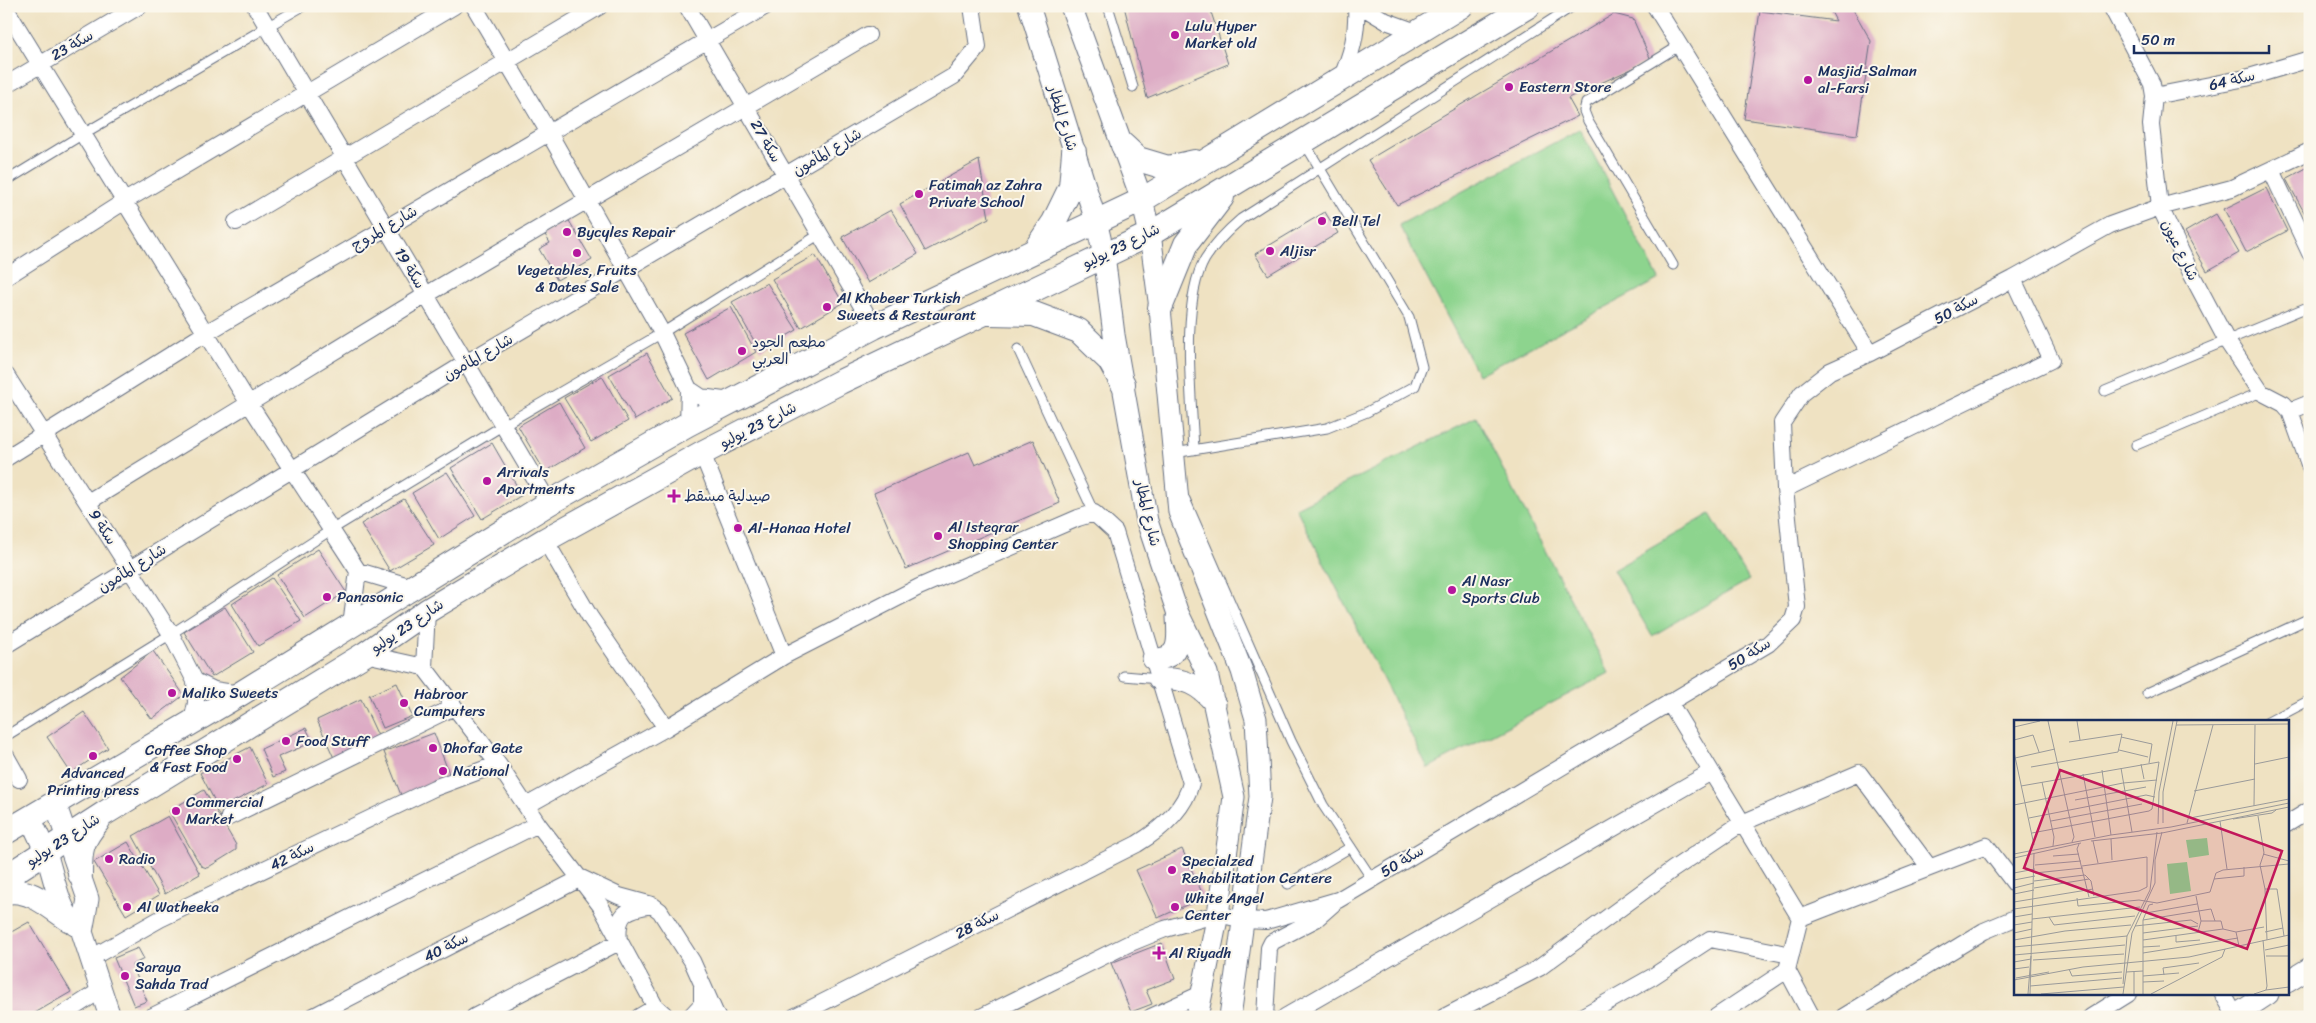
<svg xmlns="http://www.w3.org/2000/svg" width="2316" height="1023" font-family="Sriracha,'Playpen Sans Arabic',sans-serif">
<rect width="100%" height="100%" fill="#fbf7ec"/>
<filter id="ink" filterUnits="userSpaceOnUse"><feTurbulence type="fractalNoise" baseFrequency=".02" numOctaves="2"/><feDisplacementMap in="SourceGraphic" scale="10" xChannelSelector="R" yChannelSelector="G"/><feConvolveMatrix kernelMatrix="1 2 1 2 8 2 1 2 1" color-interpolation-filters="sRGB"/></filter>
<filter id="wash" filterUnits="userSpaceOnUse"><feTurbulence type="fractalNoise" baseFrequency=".0096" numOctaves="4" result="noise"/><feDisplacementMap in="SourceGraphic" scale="20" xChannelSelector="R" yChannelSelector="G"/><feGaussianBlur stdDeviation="1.12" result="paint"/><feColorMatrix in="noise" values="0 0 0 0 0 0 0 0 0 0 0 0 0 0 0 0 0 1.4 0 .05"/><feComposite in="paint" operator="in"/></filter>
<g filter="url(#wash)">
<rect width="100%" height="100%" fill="#efe2c2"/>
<path fill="#8dd48e" stroke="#548276" d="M1580 129 1659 279 1478 375 1399 225Z
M1476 418 1609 673 1428 768 1296 508Z
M1710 514 1749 580 1652 636 1613 570Z"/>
<g id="blocks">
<path fill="#ddacc5" d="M1124 6H1209L1228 64 1147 98Z
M1828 6H1851L1871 41 1857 135 1744 119 1760 11 1836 21Z
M1614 14 1633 19 1651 60 1568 98 1578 116 1397 205 1368 160Z
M979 160 989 218 925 251 900 204Z
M2310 166V223L2286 179Z
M2266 188 2287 231 2246 252 2224 209Z
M891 210 918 254 868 283 842 237Z
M1325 212 1338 233 1268 275 1255 254Z
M2216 214 2239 253 2207 271 2185 232Z
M568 219 592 260 557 280 539 249 550 243 544 233Z
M815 255 843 303 801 328 772 279Z
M767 283 797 330 760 351 732 302Z
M731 307 756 352 709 380 683 333Z
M647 353 672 398 635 420 609 375Z
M602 376 628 421 591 442 564 398Z
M559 402 585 448 545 472 518 426Z
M1033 440 1060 503 906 569 874 493 969 452 975 465Z
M492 443 522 495 482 519 451 468Z
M447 472 475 516 439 539 412 493Z
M404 499 434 545 390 571 361 524Z
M318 549 346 592 305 618 277 575Z
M272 578 301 621 258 646 232 604Z
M225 607 253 652 212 677 184 632Z
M153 651 184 695 152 719 120 677Z
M397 683 412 716 383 728 369 695Z
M361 699 379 738 334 758 317 720Z
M84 712 108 748 71 773 47 737Z
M306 728 313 742 278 757 285 772 273 777 261 749Z
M434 733 450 776 401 795 384 752Z
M250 747 268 784 219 809 200 773Z
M204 790 236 845V850L207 868 201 866 169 811Z
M168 816 200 874 165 894 133 836Z
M128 842 159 895 126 915 94 862Z
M1182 849 1204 897 1158 918 1136 870Z
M29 922 71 992 28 1017H6V935Z
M1162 943 1175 979 1146 990 1152 1004 1131 1012 1111 963Z
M138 948 144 959 132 965 147 1001 134 1006 114 958Z
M196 1011 199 1017H183Z"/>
</g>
</g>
<g filter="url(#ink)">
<use href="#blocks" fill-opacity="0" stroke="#656e81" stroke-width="1"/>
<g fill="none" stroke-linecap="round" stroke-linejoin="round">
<defs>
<path id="service" d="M1108 6 1133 87
M6 181 83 134 303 6
M1673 265 1588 121 1584 111 1586 103 1679 46
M1018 349 1094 513
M2105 391 2310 306
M2136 445 2261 392
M1194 450C1192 400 1180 302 1205 259 1215 243 1227 231 1241 219L1573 6
M1174 453 1327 428 1367 412 1415 386 1422 367 1409 317 1304 142
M1185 499 1291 741 1323 805 1372 879
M1124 676 1159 679
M2147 693 2310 618
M2268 722 2310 700
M6 736 171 634 331 530 502 426 662 333 820 234
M1288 884 1351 847"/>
<path id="minor" d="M255 6 549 503
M474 6 549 133 662 333 689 389 688 424
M687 6 874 327
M1361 6 1386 21 1419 33
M1655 6 1870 353
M2111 6 2152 84 2154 96 2151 125 2160 207 2192 275 2227 341 2261 392 2284 404 2290 411 2310 467
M6 9 248 402 358 571 351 625
M1340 81C1351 56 1358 33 1356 6
M6 85 139 6
M2154 96 2246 78 2310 59
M2271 170 2310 253
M236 222 600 6
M6 277 125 201 454 6
M6 375 171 634 195 681 196 703 192 722
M689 389 701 397 731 401
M2290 411 2310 403
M702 453 784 656
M6 458 206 333 766 6
M1785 489 2051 360 2013 279
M88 502 426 295 868 35
M545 540 590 617 666 728
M358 571 412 587
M427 611 424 667 498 764 538 824 600 905 661 1017
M6 645 466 363 954 76 978 47 972 6
M365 654 424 667
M195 681 214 690 240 694
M1669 702 1800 918 1787 970 1812 1017
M6 756 19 779
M526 806 666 728 784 656 919 587 1078 518 1094 513 1115 532 1191 783C1184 811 1160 830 1137 844L794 1017
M229 817 454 707
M2287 824 2310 810
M1800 918 1986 846 2015 884
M91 958 160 919 434 788 498 764
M2223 994 2235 1015
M59 1017 101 990
M151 1017 538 824
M312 1017 581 878 619 896 652 905 660 911 692 961 717 1017
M474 1017 619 942C616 914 625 909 652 905
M639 1017 656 1007 664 1014
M690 1017 702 1004V987
M981 1017 1128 944 1165 929 1218 914 1244 920 1266 921 1338 900 1768 644 1793 620 1797 607 1785 489 1782 423 1802 393 1830 371 1870 353 2013 279 2110 225 2160 207 2232 188 2310 151
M1151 1017 1201 994
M1265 1017 1269 948 1272 942 1316 919 1333 904
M1285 1017 1711 772
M1444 1017 1539 968 1672 870 1742 823 1859 773 1929 867
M1581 1017 1652 977 1710 939 1791 955
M1716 1017 1787 970
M1843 1017 1984 931 2015 918
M2091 1017 2128 994"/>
<path id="tertiary" d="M1029 6 1096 221 1104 255 1114 335 1147 521 1177 611 1207 673 1234 797 1218 914 1197 1017
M1071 6 1142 200 1150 234 1160 308 1179 512 1242 671 1256 719 1260 797 1230 1017
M1153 659C1182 660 1178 638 1177 617
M1159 679C1183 677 1200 685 1215 704
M55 803 88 899 82 932 110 1017
M30 817C35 829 41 841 46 853 53 873 59 911 75 925
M2287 982 2310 968
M2233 1017 2268 994"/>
<path id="secondary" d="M1123 145 1138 159 1168 168 1195 162
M1035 250 1054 222 1071 187 1074 152
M1160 308 1186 244 1222 197
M989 313 1034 314 1079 331 1110 361 1123 384
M6 832 240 694 549 503 688 424 874 327 1142 200 1461 6
M80 874C80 849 81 841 98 821
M6 877 105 813 365 654 427 611 545 540 702 453 840 382 1150 234 1528 6
M6 892C30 887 51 908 70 920"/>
</defs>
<use href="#service" stroke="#656e81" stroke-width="11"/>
<use href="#minor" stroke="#656e81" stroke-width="18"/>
<use href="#tertiary" stroke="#656e81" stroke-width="23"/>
<use href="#secondary" stroke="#656e81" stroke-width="26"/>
<use href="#service" stroke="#fff" stroke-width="9"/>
<use href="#minor" stroke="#fff" stroke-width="16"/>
<use href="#tertiary" stroke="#fff" stroke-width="21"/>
<use href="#secondary" stroke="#fff" stroke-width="24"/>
</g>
</g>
<g fill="#b5179e" stroke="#fbf7ec" stroke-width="2">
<circle cx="1175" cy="35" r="5"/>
<circle cx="1808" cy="80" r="5"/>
<circle cx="1509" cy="87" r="5"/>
<circle cx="919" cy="194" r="5"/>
<circle cx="1322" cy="221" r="5"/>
<circle cx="567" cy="232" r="5"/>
<circle cx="1270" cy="251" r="5"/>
<circle cx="577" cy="253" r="5"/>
<circle cx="827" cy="307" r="5"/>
<circle cx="742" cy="351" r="5"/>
<circle cx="487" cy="481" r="5"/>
<path d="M671.5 488.5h5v5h5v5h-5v5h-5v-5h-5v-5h5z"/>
<circle cx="738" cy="528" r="5"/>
<circle cx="938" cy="536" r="5"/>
<circle cx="1452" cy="590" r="5"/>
<circle cx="327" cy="597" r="5"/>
<circle cx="172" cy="693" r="5"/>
<circle cx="404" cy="703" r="5"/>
<circle cx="286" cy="741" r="5"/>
<circle cx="433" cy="748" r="5"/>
<circle cx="93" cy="756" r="5"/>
<circle cx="237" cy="759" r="5"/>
<circle cx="443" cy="771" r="5"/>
<circle cx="176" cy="811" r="5"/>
<circle cx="109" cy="859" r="5"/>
<circle cx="1172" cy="870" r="5"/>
<circle cx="127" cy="907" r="5"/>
<circle cx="1175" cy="907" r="5"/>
<path d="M1156.5 945.5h5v5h5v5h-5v5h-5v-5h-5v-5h5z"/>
<circle cx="125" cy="976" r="5"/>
</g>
<g text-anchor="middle" stroke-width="4" stroke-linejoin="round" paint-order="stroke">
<g font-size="15" fill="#1b2f5e" stroke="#fbf7ec" text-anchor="start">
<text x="1185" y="31">Lulu Hyper<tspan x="1185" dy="17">Market old</tspan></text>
<text x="1818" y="76">Masjid-Salman<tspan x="1818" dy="17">al-Farsi</tspan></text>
<text x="1519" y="92">Eastern Store</text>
<text x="929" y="190">Fatimah az Zahra<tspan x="929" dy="17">Private School</tspan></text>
<text x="1332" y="226">Bell Tel</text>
<text x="577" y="237">Bycyles Repair</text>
<text x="1280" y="256">Aljisr</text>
<text x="577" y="275" text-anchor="middle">Vegetables, Fruits<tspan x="577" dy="17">&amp; Dates Sale</tspan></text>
<text x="837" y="303">Al Khabeer Turkish<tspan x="837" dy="17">Sweets &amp; Restaurant</tspan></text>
<text x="752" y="347">مطعم الجود<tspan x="752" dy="17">العربي</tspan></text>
<text x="497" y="477">Arrivals<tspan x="497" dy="17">Apartments</tspan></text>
<text x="684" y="501">صيدلية مسقط</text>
<text x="948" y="532">Al Isteqrar<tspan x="948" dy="17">Shopping Center</tspan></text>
<text x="748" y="533">Al-Hanaa Hotel</text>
<text x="1462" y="586">Al Nasr<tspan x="1462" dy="17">Sports Club</tspan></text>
<text x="337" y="602">Panasonic</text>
<text x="182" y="698">Maliko Sweets</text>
<text x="414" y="699">Habroor<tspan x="414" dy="17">Cumputers</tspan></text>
<text x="296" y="746">Food Stuff</text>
<text x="443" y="753">Dhofar Gate</text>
<text x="227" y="755" text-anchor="end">Coffee Shop<tspan x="227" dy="17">&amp; Fast Food</tspan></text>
<text x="453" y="776">National</text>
<text x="93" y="778" text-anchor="middle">Advanced<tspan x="93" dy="17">Printing press</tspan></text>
<text x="186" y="807">Commercial<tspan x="186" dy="17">Market</tspan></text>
<text x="119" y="864">Radio</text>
<text x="1182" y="866">Specialzed<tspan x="1182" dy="17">Rehabilitation Centere</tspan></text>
<text x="1185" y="903">White Angel<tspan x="1185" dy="17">Center</tspan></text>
<text x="137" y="912">Al Watheeka</text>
<text x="1169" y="958">Al Riyadh</text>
<text x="135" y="972">Saraya<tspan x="135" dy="17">Sahda Trad</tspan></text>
</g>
<g font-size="15" fill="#1b2f5e" stroke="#fbf7ec">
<text transform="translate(72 45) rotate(-30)" y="5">23 سكة</text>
<text transform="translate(2232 80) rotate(-13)" y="5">سكة 64</text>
<text transform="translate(1063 118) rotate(73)" y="5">شارع المطار</text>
<text transform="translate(766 141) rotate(60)" y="5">سكة 27</text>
<text transform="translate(827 152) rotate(-31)" y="5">شارع المأمون</text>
<text transform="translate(384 228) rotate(-30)" y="5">شارع المروج</text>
<text transform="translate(1121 246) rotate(-26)" y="5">شارع 23 يوليو</text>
<text transform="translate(2180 250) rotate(64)" y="5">شارع عيون</text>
<text transform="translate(410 268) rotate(59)" y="5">سكة 19</text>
<text transform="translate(1956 309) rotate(-28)" y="5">سكة 50</text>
<text transform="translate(478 357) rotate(-30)" y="5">شارع المأمون</text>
<text transform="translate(758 425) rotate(-27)" y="5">شارع 23 يوليو</text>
<text transform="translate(1148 513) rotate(77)" y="5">شارع المطار</text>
<text transform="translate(103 527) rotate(58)" y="5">سكة 9</text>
<text transform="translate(132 568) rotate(-32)" y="5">شارع المأمون</text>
<text transform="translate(407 626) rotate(-34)" y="5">شارع 23 يوليو</text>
<text transform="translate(1749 654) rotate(-32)" y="5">سكة 50</text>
<text transform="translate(63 840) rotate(-33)" y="5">شارع 23 يوليو</text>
<text transform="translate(292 856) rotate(-26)" y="5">سكة 42</text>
<text transform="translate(1402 861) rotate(-31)" y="5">سكة 50</text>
<text transform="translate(977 924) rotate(-27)" y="5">سكة 28</text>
<text transform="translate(446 947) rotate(-27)" y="5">سكة 40</text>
</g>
</g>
<g transform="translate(2014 720)">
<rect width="275" height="275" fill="#efe2c2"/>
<path d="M193 118 195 135 175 138 172 120ZM173 142 177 171 156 174 153 144Z" fill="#8dd48e"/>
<path fill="none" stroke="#9a9a9a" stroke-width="1" d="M34 1 60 117 58 122M63 1 66 20M162 5 275 4M0 7 26 1M107 17 138 24 135 43M0 20 19 15 25 32M105 30 134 37M0 32 20 125M1 38 41 29M127 44 130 59M241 44 275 37M17 47 104 32 108 14 55 22M107 48 118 112M88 50 97 115M69 54 81 117M28 62 40 117 39 126M7 66 145 42M180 71 241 59M61 80 132 67M0 85 109 63 143 60M240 86 241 5M244 96 250 133 246 145 251 169 253 220M15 98 132 75 141 77M176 98 275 79M219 99 258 93 262 90M37 101 128 84M206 101 213 149M149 103V72L163 1M173 103 199 5M144 104 145 72 159 1M18 113 135 91 138 89 145 42M97 119 98 140M77 121 148 113 275 87M79 121 84 143M65 124 63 129 75 177M0 134 97 115 157 107 275 83M249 134 275 141M39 136 65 134M0 138 67 123M21 145 67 141M0 153 21 149M21 153 69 148M200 159 230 156V147M0 160 21 156M20 161 71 155 77 161 80 176M0 168 20 163M20 168 75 159M251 169H263L270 216M0 174 20 170M182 176 187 201 184 212M63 178 64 186 125 180 143 183 196 172 202 153 209 150 275 144M0 182 79 169M0 189 125 171 133 167V137L68 146M132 193 183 184M0 197 18 194M35 197 40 205 121 196M18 199 126 187M129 200 197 189 201 201M187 201H207L209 209M0 205 18 202M121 206 177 200 184 204M222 212 250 207M251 212 269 208M0 213 18 209M129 213 184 206M162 216V222L186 220M0 220 51 211 117 205M129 220 209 209 222 212 225 226M0 227 113 216M129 227 146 226M251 230 275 225M129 233 224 218M0 235 111 225M252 236H275M19 240 110 234M0 242 17 239M0 249 15 247M55 249 58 256 108 252M112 252 129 251M150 255 149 248 185 243M129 256 165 253M2 258 35 252M0 260 69 247 175 237 275 215M129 262 150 261M109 264 113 216 136 170 143 112M16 266 108 258M252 270 275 267M14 274 17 236M16 274 20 133M27 274 110 267M109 274 118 213 141 163V140L148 112M120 274V251M129 274V200L135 185 139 184M137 274 208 237 211 229M240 274 252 270 253 266 249 220"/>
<path fill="#c2185b" fill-opacity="0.15" stroke="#c2185b" stroke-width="2.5" d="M46 50 268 131 233 229 10 148Z"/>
<rect width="275" height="275" fill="none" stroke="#1b2f5e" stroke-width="2.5"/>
</g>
<rect width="2316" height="1023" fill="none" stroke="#fbf7ec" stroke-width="25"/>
<path d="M2134 45v8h135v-8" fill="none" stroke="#1b2f5e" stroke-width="2.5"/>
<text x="2141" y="45" font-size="15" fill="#1b2f5e" stroke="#fbf7ec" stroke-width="4" paint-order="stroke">50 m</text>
</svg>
